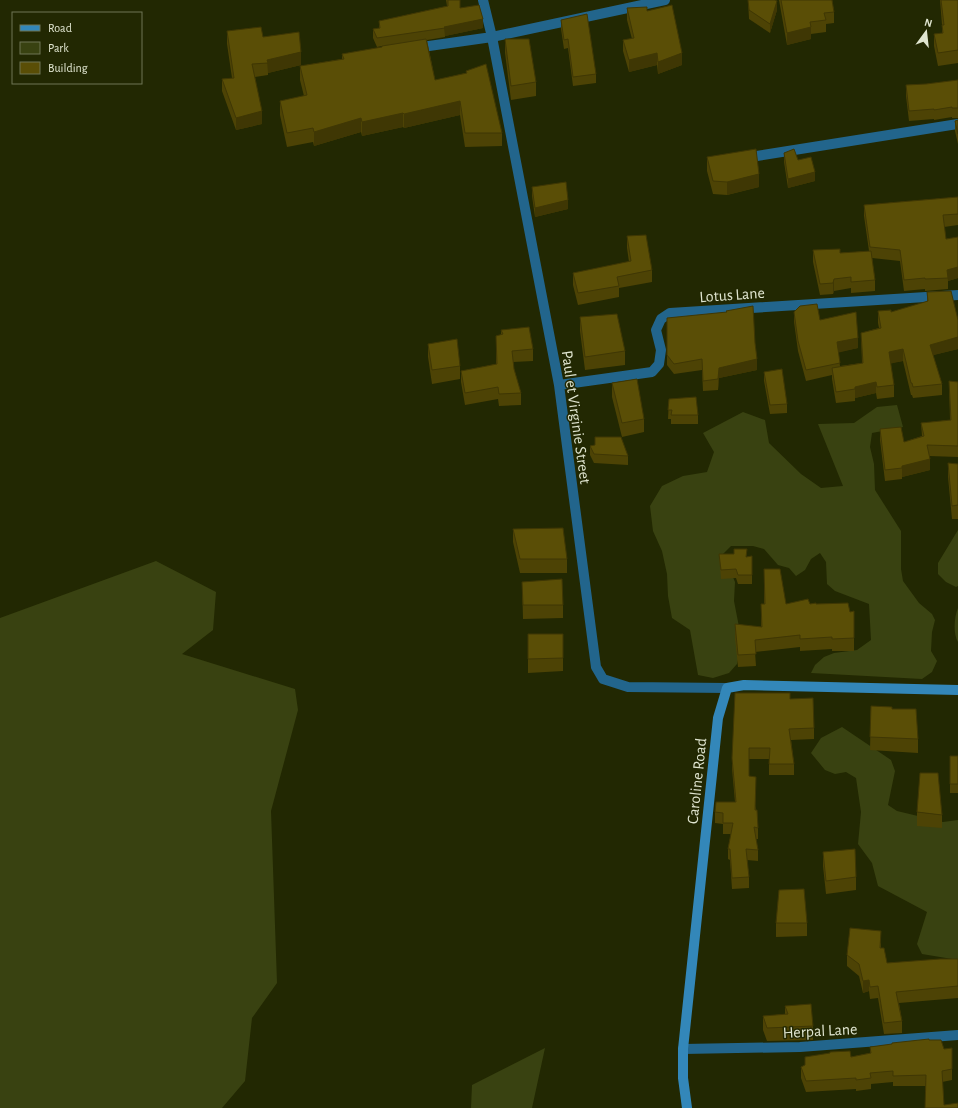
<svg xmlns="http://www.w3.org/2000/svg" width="958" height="1108" font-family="'Alegreya Sans',sans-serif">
<rect width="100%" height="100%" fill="#222802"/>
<path fill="#394211" d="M897 405 903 427 872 433 870 447 874 464 875 490 901 531V569L903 581 919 603 932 614 935 620 932 632 931 651 937 661 932 672 922 679 811 673 815 665 824 657 834 653 857 650 871 640 869 604 835 591 827 584 826 562 820 553 811 559 805 570 796 576 789 568 778 565 764 549 753 546H731L723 554 735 582 734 601 740 632V652L737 664 729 673 713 678 698 675 690 630 672 618 668 596 667 574 662 551 653 531 650 506 662 486 683 476 707 472 714 452 703 433 743 412 765 420 769 443 801 474 821 488 843 486 818 424 854 423 877 407Z
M958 530V586L956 587 946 582 938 574V563Z
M156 561 216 592 213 630 182 654 295 689 298 710 271 811 277 983 252 1018 245 1081 222 1108H0V618Z
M958 608V642C953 634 954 617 958 608Z
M842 727 891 760 895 771 888 805 897 811 943 822 958 820V960L922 954 917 944 927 912 878 886 872 863 858 844 861 812 856 778 846 772 835 774 825 770 811 753 821 738Z
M545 1048 532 1108H471L472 1085Z"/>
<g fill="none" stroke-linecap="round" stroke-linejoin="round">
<path stroke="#22658c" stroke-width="10" d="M665 0 492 37 559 385 596 667 603 679 628 687 727 688
M415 48 492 37 483 0
M744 158 958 124
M559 385 652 372 659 364 661 350 656 330 661 319 670 313 958 295
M683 1049 800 1047 958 1035"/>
<path stroke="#3387b9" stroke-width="10" d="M687 1108 683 1078V1049L718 718 727 688 744 685 958 690"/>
</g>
<path fill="#4d4305" d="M446 0H460V8L483 28 445 36V37L427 40 435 80 466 73V71L502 133V146L465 147 460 115 404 128 403 127 362 136 361 132 314 146 313 142 287 147 280 115V101L304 96 300 80V66L342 59V54L382 47V46L377 47 373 38V29L379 28V21L447 6Z
M748 0H775L777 10 770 33 749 19Z
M779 0H832L834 12V23L826 24V32L811 34V39L787 45Z
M940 0H958V63L938 66 934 46V34L942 33V25Z
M627 8 647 11 682 65 658 74 657 65 629 72 623 51V40L632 39 627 20Z
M561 20 596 74V83L573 86 568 48 564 49 561 29Z
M227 31 263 37 301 65 268 73V75L255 77 262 124 236 130 222 91V79L232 78 227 44Z
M505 39 536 82V96L511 100 505 53Z
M958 80V118H952V117L934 120V119L909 121 906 96V85L926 84Z
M958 120V144L955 131V121Z
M784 153 798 160 815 181 788 188 784 162Z
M707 157 759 187 727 195 713 194 707 171Z
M532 187 568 209 535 217 532 196Z
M958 197V225L944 227 946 239 958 237V278L948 281V289L925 291V289L904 291 900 261 872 258 875 280V291L851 293V288L834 291 833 294 820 295 813 262V250L840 253 869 251 864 216V205Z
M627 236 652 270V282L619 288V297L578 305 573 285V273L629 262 627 248Z
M927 292 958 349 933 355 942 384V395L913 398 912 395H911L903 361 890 363 894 385V397L877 399 876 393 855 398V401L836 403 832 379V375L806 381 798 351 794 322V312L820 320 858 348 838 352 840 366 862 363 861 333 879 328 878 323V311L891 312 927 302Z
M580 317 625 351V365L585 370 580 331Z
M667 318 755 343 757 370 719 378 718 390 703 391 702 370 674 374 667 365Z
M501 330 533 349V361L513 362 514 369 521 393V405L499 406 498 399 465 405 461 382V371L496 364V336L501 335Z
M428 344 460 366V379L432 384 428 357Z
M764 372 787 404V413L770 414 764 381Z
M949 381 958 382V457L929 456 930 470 902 477V479L885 481 880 440V429L904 442 922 436 921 423 950 420Z
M612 383 644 419V432L622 437 612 397Z
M669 399 698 415V424H671V419H668Z
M595 437 628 456V465L594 463 590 455V446L595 445Z
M948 463 958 464V519H952L948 477Z
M513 529 567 559V573H520L513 542Z
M719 554 747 557 752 556V584H738L736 578 721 579Z
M764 569 786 604H816L854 638V651H832V649L800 651V647L755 652 756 666 738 667 735 637V624L761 627V604H764Z
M522 582 563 605V618L523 619Z
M528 634H563V671L528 673Z
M790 699 814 728V739L791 740 794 764V775H769V759H749V776L756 810 758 828V839H756L758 850V861L747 860 749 877V888L732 889 730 860 728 859V849L731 834H723V824L715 823V812L735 802 732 769V758Z
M871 706 892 709 918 739V753L870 750Z
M950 756H958V793H950Z
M917 812 942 815V828L917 826Z
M823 852 856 877V890L826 894 823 866Z
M776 923H807V936L776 937Z
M881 943V948L887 963 958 959V998L899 1003 902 1021V1033L884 1034 878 998 870 999 869 991 863 993 859 976 847 966V955Z
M785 1006 813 1026V1040L767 1041 763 1030V1016L785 1014Z
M929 1040 944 1049 952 1069V1080L942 1082 925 1108 926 1086H893V1082L871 1084V1089L856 1091V1089L806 1092 801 1078V1067L870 1053V1047Z"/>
<path fill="#3f3704" d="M777 1V10L770 33V24Z
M483 19V28L445 36 444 27Z
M811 27V39L787 45V33Z
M301 52V65L268 73 267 60Z
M657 53V65L629 72V60Z
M682 53V65L658 74V62Z
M460 101V115L404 128V114Z
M262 111V124L236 130V118Z
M403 113V127L362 136V122Z
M361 118V132L314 146V132Z
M815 172V181L788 188V179Z
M759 174V187L727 195V182Z
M568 200V209L535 217V208Z
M958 267V278L948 281 947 270Z
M834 279V291L833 294V283Z
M958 337V349L930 356V345Z
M858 338V348L837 353V342Z
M903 349V361L889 364V352Z
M757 359V370L719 378 718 390V379L719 368Z
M876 382V393L855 398V387Z
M930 459V470L902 477V466Z
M869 980V991L863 993V981Z"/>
<path fill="#5a4e06" stroke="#3f3704" d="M448 0H460V8L479 5 483 19 444 27 445 28 377 38 373 29 380 28 379 21 448 6Z
M748 0H775L777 1 770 24 749 10Z
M781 0H832L834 12 824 13 826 20 810 22 811 27 787 33Z
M941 0H958V50L938 53 934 34 943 33 942 25H944Z
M672 5 682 53 658 62 657 53 629 60 623 40 634 38 627 8 647 7V11Z
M587 14 596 74 573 77 568 39 564 40 561 20Z
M261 27 263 37 299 32 301 52 267 60 268 63 252 64 262 111 236 118 222 79 234 78 227 31Z
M426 39 435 80 467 73 466 71 486 64 502 133H465L460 101 404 114 403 113 362 122 361 118 314 132 313 128 287 133 280 101 307 95 300 66 344 59 342 54 382 47V46Z
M505 39H529L536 82 511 86Z
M958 80V108H952V107L934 110V109L909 111 906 85 926 84Z
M958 120V134L955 121Z
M756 149 759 174 727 182 713 181 707 157Z
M794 149 798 160 811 157 815 172 788 179 784 153Z
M566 182 568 200 535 208 532 187Z
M958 197V214L943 215 946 239 958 237V267L947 270 948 278 925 279V278L904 280 900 250 870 247 864 205Z
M646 235 652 270 617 277 619 286 578 293 573 273 631 261 627 236Z
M840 249V253L871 251 875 280 851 282V277L834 279 833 283 820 284 813 250Z
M951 291 958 320V337L930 345 942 384 913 387 912 383H911L903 349 889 352 894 385 877 387 876 382 855 387V389L836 392 832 368 863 363 861 333 881 328 878 311 891 310V312L928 301 927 292Z
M817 304 820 320 856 312 858 338 837 342 840 363 806 370 798 341 794 312 800 306Z
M753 306 755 343 757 359 719 368 718 379 703 381 702 359 674 364 667 355V318L727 312 726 311Z
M617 314 625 351 585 357 580 317Z
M529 327 533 349 512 351 514 369 521 393 499 394 498 387 465 393 461 371 497 364 496 336 503 334 501 330Z
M457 339 460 366 432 370 428 344Z
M782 369 787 404 770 405 764 372Z
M637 379 644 419 622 423 612 383Z
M949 381 958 382V446L927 445 930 459 902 466V468L885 470 880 429 901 427 904 442 924 436 921 423 951 420Z
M696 397 698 415H671L672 410H668L669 399Z
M595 437H621L628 456 594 454 590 446 595 445Z
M948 463 958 464V505L952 506Z
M563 528 567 559H520L513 529Z
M734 549H747L746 557 752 556V575H738L736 569 721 570 719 554H734Z
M764 569H780L786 604 808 599 810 604 816 603V604L848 603 850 612 854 611V638L832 639V637L800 639V635L755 640 756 654 738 655 735 624 762 627 761 604H765Z
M562 579 563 605H523L522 582Z
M528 634H563V658L528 659Z
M735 693H790V699L813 698 814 728 789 729 794 764H769L770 748H749V776L756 777 755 810H757L758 828 754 827 758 850 746 849 749 877 732 878 730 849H728L733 823H723V813L715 812 716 802H736L732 758Z
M871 706 892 707V709H916L918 739 870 737Z
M950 756H958V784H950Z
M920 773H938L942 815 917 812Z
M855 849 856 877 826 881 823 852Z
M804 889 807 923H776L779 890Z
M850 928 881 931 880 948H884L887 963 940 959H958V986L896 992 902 1021 884 1023 878 986 870 987 869 980 863 981 859 964 847 955Z
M811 1004 813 1026 767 1028 763 1016 788 1014 785 1006Z
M929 1039V1040H941L944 1049 952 1048V1069L942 1071 944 1105 958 1103V1108H925L926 1075 893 1076V1071L870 1073 871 1078 856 1080V1078L806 1081 801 1067 805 1065V1057L830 1053V1052L850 1051 851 1057 871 1053 870 1047 892 1044V1043Z"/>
<g text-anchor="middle" stroke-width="3" stroke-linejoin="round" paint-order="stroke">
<g font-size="16" fill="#e0e5d0" stroke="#222802">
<text transform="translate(732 294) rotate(-4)" y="6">Lotus Lane</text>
<text transform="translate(577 417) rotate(82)" y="6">Paul et Virginie Street</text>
<text transform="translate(696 781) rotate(-84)" y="6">Caroline Road</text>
<text transform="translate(820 1030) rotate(-3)" y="6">Herpal Lane</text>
</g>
</g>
<rect x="12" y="12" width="130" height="72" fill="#222802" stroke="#6e7454"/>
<rect x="20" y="25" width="20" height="6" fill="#3387b9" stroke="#6e7454"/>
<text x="48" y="32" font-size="12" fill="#e0e5d0">Road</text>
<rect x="20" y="42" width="20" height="12" fill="#394211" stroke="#6e7454"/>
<text x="48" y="52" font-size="12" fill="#e0e5d0">Park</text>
<rect x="20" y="62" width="20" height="12" fill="#5a4e06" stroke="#6e7454"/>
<text x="48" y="72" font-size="12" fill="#e0e5d0">Building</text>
<g transform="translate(926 32) rotate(15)" stroke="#222802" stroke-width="3" paint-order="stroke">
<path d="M0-3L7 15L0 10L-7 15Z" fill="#e0e5d0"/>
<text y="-6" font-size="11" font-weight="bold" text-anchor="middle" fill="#e0e5d0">N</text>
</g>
</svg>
